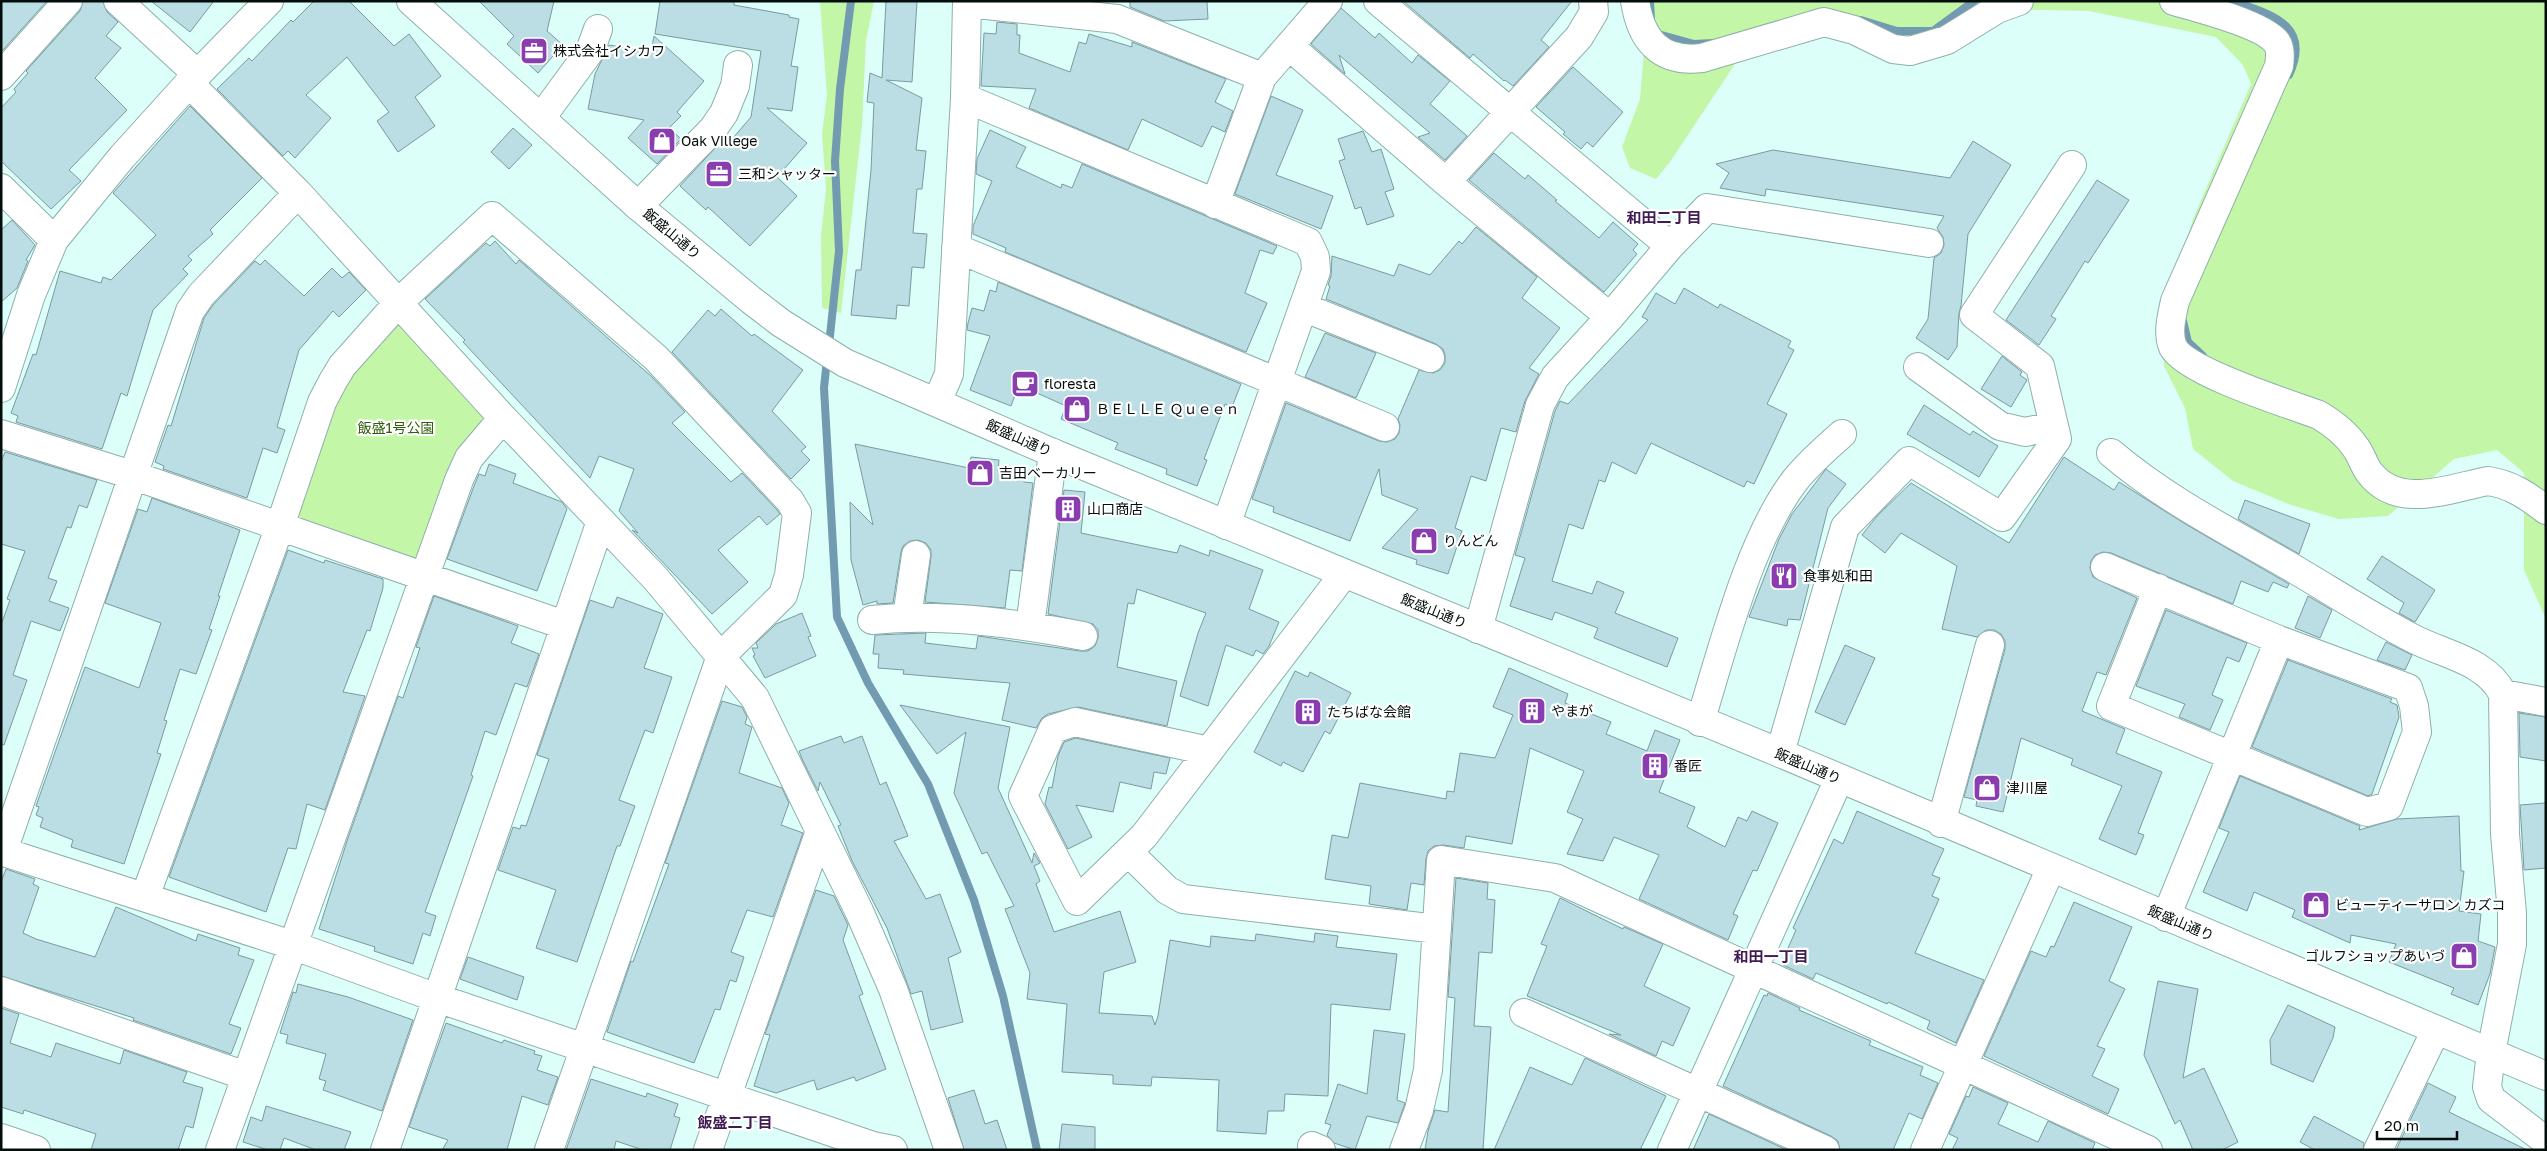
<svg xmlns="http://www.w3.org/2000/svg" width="2547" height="1151" font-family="'Golos Text','Noto Sans JP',sans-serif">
<rect width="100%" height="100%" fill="#dcfff9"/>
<path fill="#c3f6a7" d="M820 1H874L866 41 862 125 841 313 822 308 821 236 826 189 822 134 827 95Z
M1638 1H2546V619L2524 570V473L2497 450 2454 459 2388 516 2339 519 2291 505 2233 481 2193 449 2185 408 2164 366 2162 316 2193 219 2251 84 2243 65 2216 37 2089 11 1999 9 1928 47 1817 23 1737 61 1670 162 1656 179 1630 168 1622 147 1640 99 1646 27Z
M398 312 494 419 420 566 288 521 330 400Z"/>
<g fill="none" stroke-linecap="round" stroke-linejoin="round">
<path stroke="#729ab0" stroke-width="8" d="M1650 1 1651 19
M2233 1C2272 15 2312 25 2289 75
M1861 20 1897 31H1933L1974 1
M1657 32 1658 34 1694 44 1713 43
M2183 321 2188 342 2203 356
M829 345 839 251 835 161 840 89 851 1
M827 359 824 388 837 617 868 683 928 784 974 900 1003 996 1037 1150"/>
</g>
<path fill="#bbdde4" stroke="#7a9aa0" d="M1 1H47L3 50 1 49Z
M83 1H103L107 12 118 22 106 36 121 48 95 78 127 110 69 170 81 181 51 209 1 161V108L16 92 14 89 28 73 26 71 80 11Z
M151 1H214L190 32Z
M314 1H349L394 46 409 34 441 76 415 97 435 126 398 152 377 121 389 112 347 57 306 95 331 118 295 158 288 151 283 156 217 89 249 58 252 61 291 20 293 22Z
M479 1H554L547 31 563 45 538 73 507 44 514 36Z
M660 1H734V5L789 15V17L799 19 791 66 798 67 792 111 767 108 807 143 777 177 797 196 750 246 708 207 706 210 680 186 728 134 733 138 751 117 761 51 655 34Z
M886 1H917L912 82 886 80 922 98 916 150 926 151 922 189H917L913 233 927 234 924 268 912 267 909 306 897 305 896 319 851 315 856 270H861L871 170 874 103 867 102 870 73 882 78Z
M1130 1H1207L1208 19 1164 21 1130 7Z
M1403 1H1572L1541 40 1549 47 1513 86 1505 80 1504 81 1473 54 1470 58Z
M1341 8 1375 38 1379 33 1412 63 1418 55 1450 81 1430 104 1467 136 1445 160 1418 137 1430 133 1339 55 1345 74 1311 44Z
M997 22 1017 24V35H1020L1019 53 1070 72 1079 42 1086 44 1089 34 1132 47V42L1226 79 1215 102 1233 111 1225 132 1212 126 1202 147 1142 119 1128 150 1029 108 1036 89 981 86 984 33 996 34Z
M654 36 704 81 677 112 681 116 669 128 681 139 657 164 628 138 644 120 588 109 595 74 609 45 651 52Z
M1573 67 1623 112 1593 147 1587 142 1581 149 1563 134 1565 132 1536 107Z
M1271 96 1303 110 1276 175 1333 196 1321 229 1235 194Z
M190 106 262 178 210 230 213 234 188 256 192 260 183 269 188 274 153 310 127 396 121 393 102 449 16 422 18 416 11 413 33 354 36 355 60 271 101 283 103 277 111 280 156 235 113 193Z
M513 128 532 145 509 169 491 152Z
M990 130 1026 147 1016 167 1061 188 1062 184 1072 188 1082 164 1277 246 1273 254 1260 250 1245 293 1267 303 1246 352 1005 252 1006 248 973 234V226L992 181 976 174 977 159Z
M1363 131 1372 152 1381 149 1394 189 1385 192 1394 216 1367 225 1361 207 1355 209 1339 161 1345 159 1338 139Z
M1973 141 2011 165 1968 234 1961 306 1959 313 1957 347 1948 360 1916 338 1928 319 1934 258 1941 253 1944 245 1943 237 1937 228 1944 216 1766 189 1765 196 1720 188 1729 173 1716 164 1773 150 1950 178Z
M1494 153 1525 179 1528 175 1557 200 1555 201 1599 238 1613 222 1638 244 1633 250 1637 254 1604 292 1469 180Z
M2097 180 2129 200 2088 263 2085 261 2051 316 2056 319 2039 345 2006 320Z
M12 220 35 245 26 260 28 261 17 288 1 302V230Z
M1476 227 1537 277 1522 298 1560 328 1529 368 1539 374 1525 401 1516 432 1501 428 1486 481 1471 476 1455 528 1462 531 1448 574 1416 564 1417 560 1382 548 1418 509 1382 495 1379 469 1350 541 1273 512 1274 507 1252 499 1286 403 1379 441 1387 442 1395 439 1399 433 1400 425 1398 419 1419 370 1433 373 1440 370 1445 363V355L1443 349 1436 344 1326 299 1330 286 1328 285 1331 276 1332 256 1394 276 1399 264 1430 275 1459 241 1462 244Z
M495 241 516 264 519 260 651 376 685 412 672 423 731 482 742 473 777 510 780 514 767 525 759 516 718 550 748 582 712 614 632 530 638 533 619 511 634 469 599 456 590 478 463 342 465 340 425 299 486 243 490 246Z
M265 260 304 296 332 268 342 278 349 272 366 290 339 317 333 311 299 350 277 427 285 430 277 453 263 448 247 498 163 469 164 466 155 462 168 425 171 426 204 318 213 305 255 261 260 265Z
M998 282 1241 384 1232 407 1225 404 1204 459 1207 460 1197 486 1166 474 1167 469 1115 449 1118 443 1061 419 1066 406 1019 385 1011 406 970 390 990 336 967 330 968 323 972 308 984 311 990 290 996 292Z
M1684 288 1718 308 1720 304 1791 341 1788 347 1794 350 1767 404 1787 414 1754 484 1747 481 1744 487 1651 443 1636 474 1612 462 1605 482 1599 480 1583 529 1569 524 1552 581 1592 594 1597 581 1624 592 1615 613 1678 638 1667 667 1594 638 1598 628 1555 612 1552 620 1510 606 1525 558 1515 555 1555 411 1560 401 1568 404 1648 320 1642 317 1656 293 1675 304Z
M721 309 752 336 754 334 803 370 772 411 806 447 801 451 810 460 791 479 672 352 708 310 715 316Z
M1325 333 1376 353 1356 398 1305 377Z
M2002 356 2022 372 2020 375 2027 380 2011 407 1981 389Z
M1924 405 1970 435 1973 431 1998 446 1979 477 1907 434Z
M855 444 969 468 971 457 999 460 998 471 1025 474 1024 482 1033 483 1022 571 1010 570 1005 608 925 602 931 557V550L926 543 918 540 910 541 903 546 901 552 893 603 877 604V601L863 605 851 560 850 502 873 525Z
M5 452 97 480 87 508 79 505 71 528 67 527 48 578 57 581 49 601 69 608 60 631 31 621 13 675 27 680 4 745 1 744V625L10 600 7 599 25 551 1 544V462Z
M2064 457 2114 490 2119 482 2187 525 2289 584 2287 588 2273 582 2268 592 2241 581 2233 604 2111 553 2103 552 2095 555 2091 561 2090 568 2093 577 2137 598 2106 675 2097 672 2082 711 2125 729 2116 753 2162 772 2138 833 2144 835 2136 855 2099 839 2122 786 2071 765 2073 759 2021 738 2003 812 1976 806 1977 800 1964 797 2005 649V641L2001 634 1994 630H1986L1977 637 1942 629 1957 566 1901 533 1885 553 1862 535 1877 516 1911 483 2009 543Z
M489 464 516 474 513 483 562 502 567 509 537 591 447 559 474 486 479 474 485 476Z
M1826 469 1846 484 1828 508 1800 620 1788 619 1787 626 1749 617 1779 539 1792 514Z
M1064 490 1085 492 1081 533 1177 553 1180 545 1209 556 1210 550 1263 570 1249 609 1279 622 1269 646 1263 654 1256 650 1253 656 1226 645 1208 706 1180 696 1198 633 1206 613 1137 589 1134 604 1128 603 1117 667 1177 681 1167 726 1078 707 1048 714 1042 718 1036 728 1002 720 1010 683 903 674 904 670 878 668 879 654H873L875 635 926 633 925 643 976 649 978 636 1080 651H1088L1095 646 1098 638V630L1093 624 1048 614Z
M152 498 240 530 218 596H220L209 629 212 630 196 674 180 669 164 720 167 721 157 753 161 754 124 864 71 847 73 840 40 827 43 818 36 815 39 807 36 806 85 667 139 688 161 623 105 603 138 509 147 512Z
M2245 500 2310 524 2299 554 2238 519Z
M288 550 324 563 325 560 383 579V588L370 631 367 630 343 692 365 696 325 810 307 804 296 849 288 848 266 912 169 877Z
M2382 556 2435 590 2415 622 2399 613 2404 603 2367 579Z
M434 596 518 626 511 643 539 654 527 687 515 683 496 735 485 731 471 775 473 776 425 912 436 916 430 936 423 933 413 964 374 951 375 947 319 929 347 841 398 696 403 698 420 648 416 647Z
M2308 596 2332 610 2320 638 2295 628Z
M617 597 663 614 644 668 672 677 653 733 645 730 619 800 635 806 620 846H617L577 962 536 948 556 890 498 870 513 827 520 829 521 825 526 826 549 759 537 755 590 600 613 608Z
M2166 610 2247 643 2239 662 2227 657 2212 695 2223 700 2210 730 2179 717 2185 704 2136 686Z
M802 613 811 636 808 637 816 656 765 678 753 656 755 655 752 648H758L756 643 776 624Z
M2386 642 2412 655 2405 670 2377 660Z
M1845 645 1875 658 1845 725 1815 712Z
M2288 660 2392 699 2390 702 2397 705 2399 717 2372 794 2368 796 2252 747Z
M1509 668 1568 694 1565 703 1611 722 1606 734 1647 751 1655 730 1680 740 1659 792 1695 807 1687 827 1725 847 1738 817 1747 821 1752 811 1778 823 1757 871 1753 870 1733 914 1738 916 1728 940 1639 899 1659 855 1614 837 1603 861 1567 854 1583 819 1567 812 1584 771 1530 748 1512 844 1466 836 1464 848 1443 845 1434 846 1428 851 1426 859 1424 885 1411 883 1407 910 1369 904 1371 886 1325 879 1332 835 1348 838 1360 783 1446 799 1447 791 1454 792 1460 753 1495 758 1513 715 1493 707Z
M1295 671 1308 677 1310 672 1351 693 1330 734 1325 731 1303 772 1283 762 1281 766 1254 752Z
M722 701 742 707 747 717 745 724 752 727 739 773 782 788 789 803 781 825 803 833 773 917 747 910 731 952 744 957 736 982 730 980 720 1010 715 1009 694 1063 607 1032 631 961 633 962 669 864 665 863Z
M900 705 1010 727 998 788 1032 863 1034 853 1040 863 1034 866 1040 881 1036 884 1054 932 1120 911 1136 962 1104 972 1099 1013 1152 1016 1155 1025 1158 1016 1170 940 1210 947 1211 936 1255 941 1256 934 1314 942 1315 933 1338 936 1336 947 1397 954 1390 1010 1331 1004 1328 1096 1285 1094 1284 1111H1268L1266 1134 1217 1131 1219 1080 1152 1077 1151 1086 1113 1084V1075L1062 1072 1067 1004 1027 999 1030 973 1005 909 1014 906 987 852 982 854 954 793 966 732 937 754Z
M2519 713 2546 717V761L2520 757Z
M841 736 844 743 862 736 880 785 886 782 908 836 894 841 926 899 940 894 961 952 948 958 963 1022 931 1030 922 991 911 994 887 928 852 861 838 826 841 825 820 782 818 791 803 761 799 751Z
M1076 738 1170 758 1166 774 1154 772 1151 789 1120 782 1113 812 1076 805 1092 837 1068 849 1045 804 1049 787 1052 788 1058 756 1064 742Z
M2240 776 2360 826 2359 830 2397 819 2459 816 2461 871H2464L2459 911 2481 914 2478 941 2495 947 2490 974 2478 1005 2451 994 2454 988 2389 962 2396 944 2351 935 2350 943 2292 917 2295 910 2254 892 2247 911 2203 892 2229 832 2219 828Z
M2546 803V868L2524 870 2520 805Z
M1857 811 1944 849 1932 875 1940 878 1932 896 1939 899 1915 953 1984 980 1956 1043 1927 1029 1930 1021 1888 1002 1887 1004 1816 973 1813 979 1781 964 1796 930 1793 928 1834 839 1843 844Z
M6 869 35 879 33 884 39 887 23 933 36 939 95 957 116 907 196 941 198 934 240 948 238 955 254 960 229 1024 241 1028 231 1054 133 1020 134 1018 1 976V882Z
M1456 878 1488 883 1487 899 1495 900 1492 953 1479 952 1474 1026 1491 1027 1483 1150H1425L1428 1131 1435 1110 1448 1112 1455 998 1448 997Z
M816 890 834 896 848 925 843 940 863 994 859 996 886 1069 856 1081 854 1077 817 1090 814 1080 776 1093 754 1086 770 1035 765 1034Z
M1560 898 1623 929 1624 927 1663 944 1644 986 1690 1008 1673 1046 1662 1041 1656 1056 1609 1034 1621 1035 1527 996 1547 946 1541 944Z
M2074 902 2132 927 2109 981 2125 989 2097 1046 2105 1049 2092 1076 2119 1089 2108 1114 1984 1056 2031 951 2046 957 2051 946 2054 947Z
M468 957 524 977 517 1000 460 979Z
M2158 981 2198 989 2183 1078 2204 1068 2238 1142 2222 1150H2193L2180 1120 2175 1124 2144 1055Z
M298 984 348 997 413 1020 382 1111 323 1090 326 1081 319 1079 326 1054 286 1043 288 1035 280 1033 293 992 296 993Z
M1768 993 1800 1008 1799 1010 1871 1041 1869 1045 1923 1067 1920 1075 1938 1083 1922 1119 1909 1113 1893 1150H1840L1838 1141 1831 1136 1723 1086 1764 995 1767 996Z
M2288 1005 2335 1027 2333 1038 2313 1082 2271 1064 2270 1040Z
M1 1008 19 1014 10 1043 51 1057 56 1043 120 1064 124 1050 187 1072 183 1082 203 1088 193 1128 186 1126 178 1150H91L96 1134 24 1110 23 1114 1 1107Z
M446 1023 502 1043 504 1040 535 1051 534 1054 542 1056 537 1070 558 1077 548 1105 522 1096 507 1150H442L448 1140 409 1127Z
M1374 1030 1405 1034 1397 1100 1405 1103 1398 1123 1367 1116 1355 1150 1334 1143 1327 1135 1331 1125 1325 1123 1338 1084 1367 1094Z
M1585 1058 1666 1096 1640 1150H1494L1530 1067 1572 1085Z
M591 1079 646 1097 647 1093 678 1104 674 1116 680 1118 670 1150H643L616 1141 614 1150H566Z
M2428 1083 2456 1097 2449 1112 2527 1150H2396Z
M1973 1087 2008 1103 1998 1124 2038 1142 2048 1121 2095 1143 2092 1150H1952L1958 1138 1949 1134 1966 1096 1969 1097Z
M974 1090 985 1124 997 1120 1007 1150H964L948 1098Z
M266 1106 351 1132 344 1150H316L284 1138 280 1150H268L243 1142 251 1117 262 1121Z
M1709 1114 1787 1150H1693Z
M2314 1116 2364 1143 2363 1150H2315L2300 1142Z
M1062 1124 1095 1127V1150H1059Z"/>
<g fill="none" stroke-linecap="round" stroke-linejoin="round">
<defs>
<path id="minor" d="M118 1 197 74
M1378 1 1670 246 1610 317 1555 377 1540 405 1478 629
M1635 1C1641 40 1660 63 1702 58L1824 22 1854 30 1893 49 1910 51 1947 40 1997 9 2019 1
M2174 1C2196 7 2265 25 2277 43 2281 49 2280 59 2279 66L2175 301C2172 315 2167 333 2173 347 2186 372 2289 404 2319 415 2334 424 2346 433 2356 448 2361 455 2364 465 2369 472 2398 511 2450 488 2488 481 2511 484 2529 497 2546 510
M967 3 1117 19 1262 77
M1289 46 1446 182 1610 317
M1 76 68 1
M189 83 298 193 503 418 656 579 755 698 859 911 893 989 949 1150
M965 98 1308 242 1315 257 1316 271 1226 525
M541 118 590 51 598 29
M1446 182 1579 37 1594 12 1593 1
M1 188 54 240
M1215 204 1262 77 1328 1
M638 206 713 129 724 113 735 86 738 65
M1670 246 1707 208 1929 243
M956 248 1385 427
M1303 307 1430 358
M1918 367 2000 426 2025 432 2054 426
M1 388 31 295 54 240 122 157 189 83 269 1
M937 402 949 374 965 98 967 1
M1 434 132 475 564 625
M2111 453C2164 498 2224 529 2284 563 2327 588 2368 615 2412 638 2444 655 2486 660 2503 694L2505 834 2512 913V944L2491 1053 2487 1087 2491 1099 2546 1141
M2105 567 2279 640 2408 688 2414 706 2417 732 2389 806 2367 812 2111 706 2158 588
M907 617 916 555
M872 620C942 613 1015 623 1083 636
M1030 626 1053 453
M2503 694 2546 702
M1700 722C1723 648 1749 540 1796 479 1810 462 1826 448 1842 434
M1209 751 1075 722 1053 729 1023 796 1077 901 1144 836 1344 574
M1780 753 1845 527 1909 461 2002 517 2057 439 2040 366 1974 315 2072 165
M1941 823 1990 645
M1 851 292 945 437 998 873 1146 893 1150
M3 851 190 311 201 295 298 193
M1128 852 1167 890 1183 899 1437 929
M145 897 280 526 322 402 333 381 342 366 399 302 492 216 656 358 790 501 797 513 789 575 783 595 721 656 549 1150
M2166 917 2279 640
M1 991 246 1076
M1524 1013 1825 1150
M1 1138 36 1150
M1312 1146 1321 1150
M220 1150 459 480 469 458 503 418
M385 1150 601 521
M708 1150 820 831
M1404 1150 1419 1110 1428 1070 1441 860 1555 878 2148 1150
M1672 1150 1839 779
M1925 1150 2051 868
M2378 1150 2436 1030"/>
<path id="tertiary" d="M411 1 638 206 751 300 781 323 845 363 1053 453 1780 753 2546 1076"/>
</defs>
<use href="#minor" stroke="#8eafab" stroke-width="30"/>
<use href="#tertiary" stroke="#8eafab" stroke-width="30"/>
<use href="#minor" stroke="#fff" stroke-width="28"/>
<use href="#tertiary" stroke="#fff" stroke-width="28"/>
</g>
<defs>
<symbol id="office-square" viewBox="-11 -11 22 22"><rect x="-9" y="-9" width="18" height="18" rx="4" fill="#893dae" stroke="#fff"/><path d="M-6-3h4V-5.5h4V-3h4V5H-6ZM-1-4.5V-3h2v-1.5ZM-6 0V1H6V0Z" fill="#fff"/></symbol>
<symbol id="shop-square" viewBox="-11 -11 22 22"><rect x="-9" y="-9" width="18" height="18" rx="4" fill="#893dae" stroke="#fff"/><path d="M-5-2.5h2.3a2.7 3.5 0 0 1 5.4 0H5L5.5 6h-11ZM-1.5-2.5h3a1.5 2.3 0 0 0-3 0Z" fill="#fff"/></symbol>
<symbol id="cafe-square" viewBox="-11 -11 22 22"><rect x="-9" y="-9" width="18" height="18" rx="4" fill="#893dae" stroke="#fff"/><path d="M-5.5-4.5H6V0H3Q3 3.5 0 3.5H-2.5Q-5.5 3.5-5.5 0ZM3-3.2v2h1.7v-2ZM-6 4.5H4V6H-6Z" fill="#fff"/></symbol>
<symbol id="building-square" viewBox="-11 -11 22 22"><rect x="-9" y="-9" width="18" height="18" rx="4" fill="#893dae" stroke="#fff"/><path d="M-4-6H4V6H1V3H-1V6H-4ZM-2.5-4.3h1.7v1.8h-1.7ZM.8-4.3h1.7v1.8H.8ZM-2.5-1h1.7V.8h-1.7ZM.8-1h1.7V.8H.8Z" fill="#fff"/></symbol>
<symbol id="restaurant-square" viewBox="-11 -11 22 22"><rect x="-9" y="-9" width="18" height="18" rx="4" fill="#893dae" stroke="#fff"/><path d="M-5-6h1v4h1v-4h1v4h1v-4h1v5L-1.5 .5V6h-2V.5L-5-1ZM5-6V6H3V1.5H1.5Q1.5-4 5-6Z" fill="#fff"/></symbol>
</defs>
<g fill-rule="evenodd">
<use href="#office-square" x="518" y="35" width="32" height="32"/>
<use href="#shop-square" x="646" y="125" width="32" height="32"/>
<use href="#office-square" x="703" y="158" width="32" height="32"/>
<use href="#cafe-square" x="1009" y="368" width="32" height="32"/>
<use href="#shop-square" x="1061" y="393" width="32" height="32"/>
<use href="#shop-square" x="964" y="457" width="32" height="32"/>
<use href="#building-square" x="1052" y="493" width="32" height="32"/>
<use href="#shop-square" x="1408" y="525" width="32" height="32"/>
<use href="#restaurant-square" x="1768" y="560" width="32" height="32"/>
<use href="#building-square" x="1516" y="695" width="32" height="32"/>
<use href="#building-square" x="1292" y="696" width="32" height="32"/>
<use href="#building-square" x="1639" y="750" width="32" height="32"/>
<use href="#shop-square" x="1971" y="772" width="32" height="32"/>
<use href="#shop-square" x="2300" y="889" width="32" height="32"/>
<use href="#shop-square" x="2448" y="940" width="32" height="32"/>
</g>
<g text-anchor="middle" stroke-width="4.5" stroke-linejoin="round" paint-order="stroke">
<g font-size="14" fill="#030e0c" stroke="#fff" text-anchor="start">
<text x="553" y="56">株式会社イシカワ</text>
<text x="681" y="146">Oak Villege</text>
<text x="738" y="179">三和シャッター</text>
<text x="1044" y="389">floresta</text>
<text x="1096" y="414">ＢＥＬＬＥ Ｑｕｅｅｎ</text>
<text x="999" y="478">吉田ベーカリー</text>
<text x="1087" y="514">山口商店</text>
<text x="1443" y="546">りんどん</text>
<text x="1803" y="581">食事処和田</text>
<text x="1551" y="716">やまが</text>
<text x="1327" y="717">たちばな会館</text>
<text x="1674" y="771">番匠</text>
<text x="2006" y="793">津川屋</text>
<text x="2335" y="910">ビューティーサロン カズコ</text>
<text x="2445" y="961" text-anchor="end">ゴルフショップあいづ</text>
</g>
<g font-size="14" fill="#030e0c" stroke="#fff">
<text transform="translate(672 234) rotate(40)" y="5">飯盛山通り</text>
<text transform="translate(1019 438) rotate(24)" y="5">飯盛山通り</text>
<text transform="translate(1434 611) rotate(22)" y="5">飯盛山通り</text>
<text transform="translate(1808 766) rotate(23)" y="5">飯盛山通り</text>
<text transform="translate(2181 923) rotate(23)" y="5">飯盛山通り</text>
</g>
<g font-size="14" fill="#305d0a" stroke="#fff">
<text x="396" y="433">飯盛1号公園</text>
</g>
<g font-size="15" font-weight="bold" fill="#411c53" stroke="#fff">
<text x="1664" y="223">和田二丁目</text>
<text x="1771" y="962">和田一丁目</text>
<text x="735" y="1128">飯盛二丁目</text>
</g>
</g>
<rect width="2547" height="1151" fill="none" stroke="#030e0c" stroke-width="5"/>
<path d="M2377 1131v8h80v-8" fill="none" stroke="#030e0c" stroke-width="2.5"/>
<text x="2384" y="1131" font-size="15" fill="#030e0c" stroke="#ffffff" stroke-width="4" paint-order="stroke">20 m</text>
</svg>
